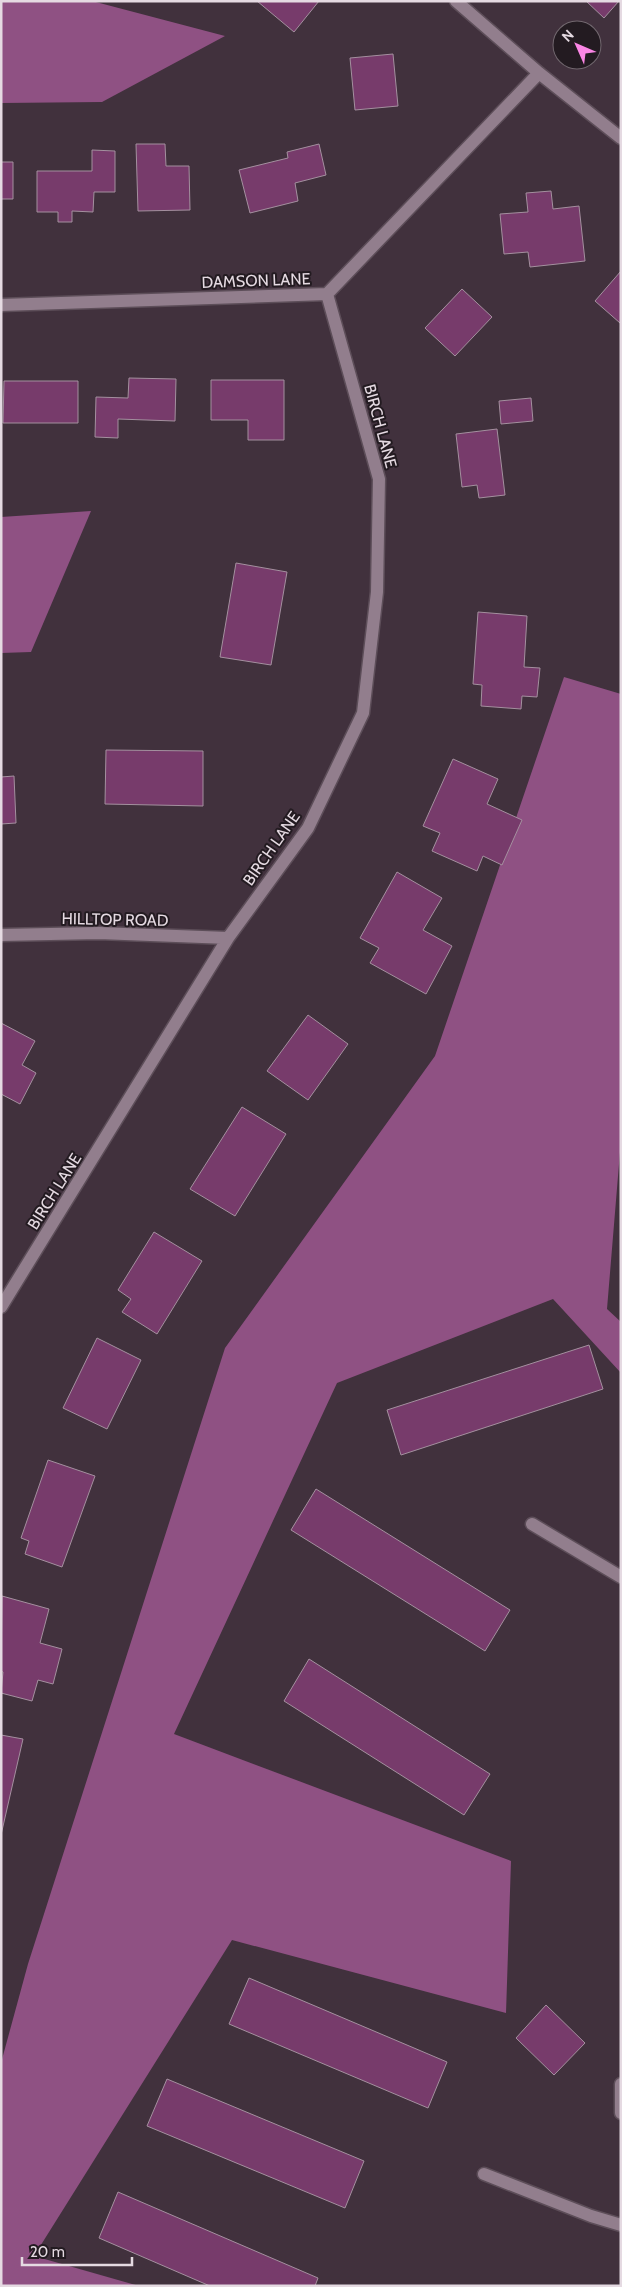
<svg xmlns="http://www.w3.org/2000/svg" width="622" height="2287" font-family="Cabin,sans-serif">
<rect width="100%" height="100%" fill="#41313d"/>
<path fill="#8f5183" d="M1 1H92L225 36 102 102 1 103Z
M91 511 31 652 1 653V517Z
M564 677 621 694V1140L607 1309 621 1322V1373L553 1299 337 1383 174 1734 511 1861 506 2013 232 1940 34 2256 139 2286H1V2063L28 1964 225 1348 435 1056Z"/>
<path fill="#773b6b" stroke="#a4909f" d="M257 1H319L294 32Z
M586 1H619L604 18Z
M393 54 398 106 355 110 350 58Z
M136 144H165L166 166H189L190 210 138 211Z
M319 144 326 175 295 183 298 201 250 213 239 170 288 158 287 152Z
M92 150 115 151V192H94L93 212 72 211V222H58V212H37V171H92Z
M1 162H13V199H1Z
M551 191 553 209 579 206 585 261 530 267 528 252 504 254 500 214 528 212 526 193Z
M621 271V323H620L595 301Z
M462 289 492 317 455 356 425 328Z
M129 378 176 379 175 421 118 419V438L95 437 96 397 128 398Z
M211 380H284V440H248V420H211Z
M4 381H78V423H3Z
M531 398 533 421 501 424 499 401Z
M497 429 505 495 479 498 477 485 462 487 456 434Z
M236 563 287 572 271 665 220 657Z
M478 612 527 616 524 667 540 668 537 697 522 696 521 709 481 706 482 685 473 684Z
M106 750 203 751V806L105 804Z
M453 759 498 779 487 804 522 820 502 865 483 856 477 871 432 851 440 833 423 826Z
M14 776 16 823 1 824V777Z
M397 872 442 898 423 930 452 946 426 994 370 963 379 948 360 938Z
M308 1015 348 1044 308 1100 267 1071Z
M1 1023 35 1041 22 1065 36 1073 20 1104 1 1094Z
M242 1107 286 1134 235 1216 190 1189Z
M154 1232 202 1261 157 1334 122 1312 131 1299 118 1290Z
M97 1338 141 1360 107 1429 63 1408Z
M589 1345 603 1389 401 1455 387 1410Z
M48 1460 95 1476 62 1567 25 1554 29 1541 21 1538Z
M316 1489 510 1610 485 1651 291 1530Z
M2 1596 49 1609 40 1643 62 1649 53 1684 38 1680 32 1701 1 1693 3 1672 1 1671Z
M309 1659 490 1774 464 1815 284 1701Z
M1 1735 23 1739 1 1835Z
M249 1978 447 2062 428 2108 229 2024Z
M546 2005 585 2043 554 2075 516 2038Z
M167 2079 364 2161 345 2208 147 2126Z
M118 2192 318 2278 315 2286H210L99 2238Z"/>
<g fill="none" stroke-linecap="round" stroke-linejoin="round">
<defs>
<path id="minor" d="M456 1 539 73 621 138
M1 305 327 294 539 73
M1 935 99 933 228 938
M1 1307 228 938 308 828 363 713 377 592 379 479 327 294
M532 1524 621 1577
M621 2084V2113
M484 2174 591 2216 621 2225"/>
</defs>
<use href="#minor" stroke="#5d4e59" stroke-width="15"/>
<use href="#minor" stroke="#927e8d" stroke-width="12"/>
</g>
<g text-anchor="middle" stroke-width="4" stroke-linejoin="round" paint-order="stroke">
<g font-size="16" fill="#e5dae2" stroke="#231b21">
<text transform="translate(256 280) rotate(-2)" y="6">DAMSON LANE</text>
<text transform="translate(381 426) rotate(75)" y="6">BIRCH LANE</text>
<text transform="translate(271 848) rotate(-55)" y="6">BIRCH LANE</text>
<text transform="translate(115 919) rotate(1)" y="6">HILLTOP ROAD</text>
<text transform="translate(54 1191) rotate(-58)" y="6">BIRCH LANE</text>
</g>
</g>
<rect width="622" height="2287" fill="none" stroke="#e5dae2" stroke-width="5"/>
<g transform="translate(577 45) rotate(315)"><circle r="24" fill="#231b21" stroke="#71676e"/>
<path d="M0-4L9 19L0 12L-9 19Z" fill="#fb86e5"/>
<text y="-8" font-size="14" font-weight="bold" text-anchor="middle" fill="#e5dae2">N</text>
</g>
<path d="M22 2257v8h110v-8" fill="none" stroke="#e5dae2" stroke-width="2.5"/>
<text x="30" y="2257" font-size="15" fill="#e5dae2" stroke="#231b21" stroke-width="4" paint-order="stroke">20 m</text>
</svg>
